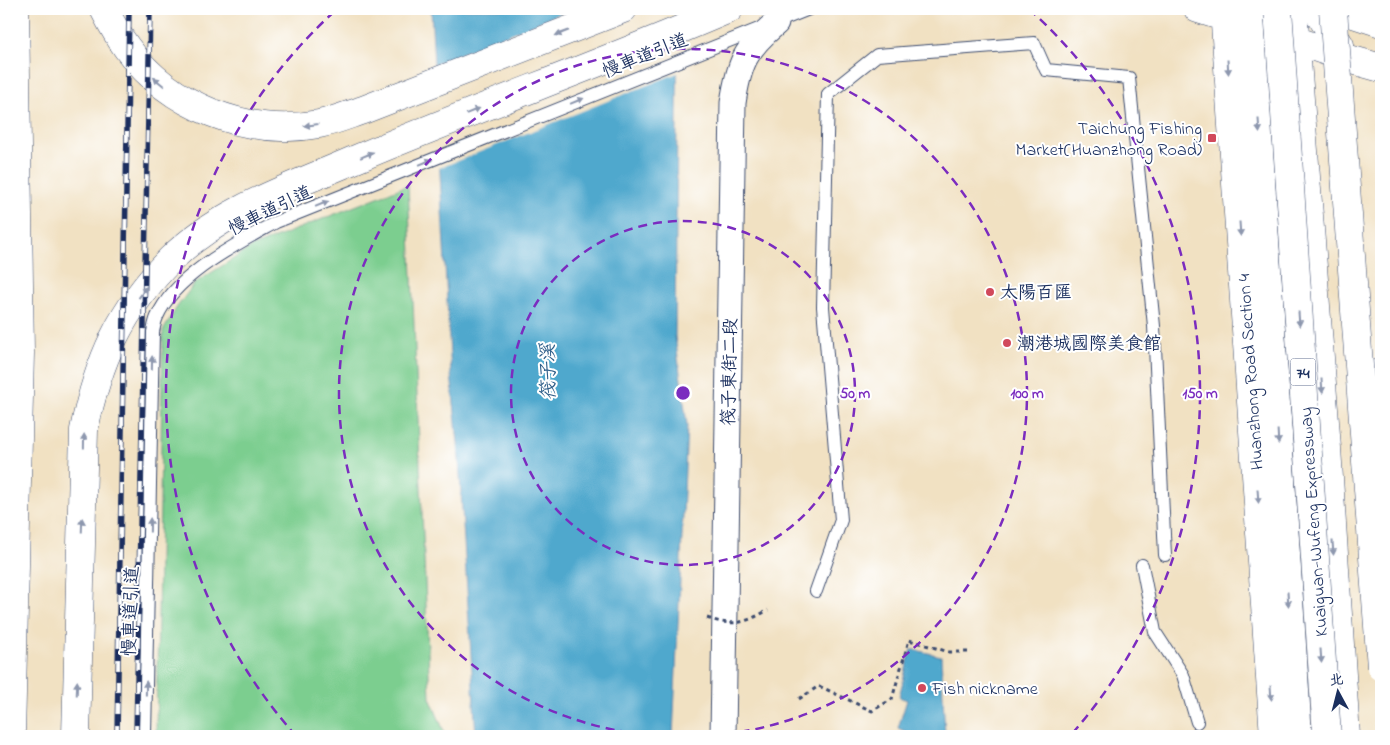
<svg xmlns="http://www.w3.org/2000/svg" width="1390" height="745" font-family="'Indie Flower','LXGW WenKai TC',sans-serif">
<rect width="100%" height="100%" fill="#fff"/>
<filter id="ink" filterUnits="userSpaceOnUse"><feTurbulence type="fractalNoise" baseFrequency=".02" numOctaves="2"/><feDisplacementMap in="SourceGraphic" scale="10" xChannelSelector="R" yChannelSelector="G"/><feConvolveMatrix kernelMatrix="1 2 1 2 8 2 1 2 1" color-interpolation-filters="sRGB"/></filter>
<filter id="wash" filterUnits="userSpaceOnUse"><feTurbulence type="fractalNoise" baseFrequency=".0096" numOctaves="4" result="noise"/><feDisplacementMap in="SourceGraphic" scale="20" xChannelSelector="R" yChannelSelector="G"/><feGaussianBlur stdDeviation="1.12" result="paint"/><feColorMatrix in="noise" values="0 0 0 0 0 0 0 0 0 0 0 0 0 0 0 0 0 1.4 0 .05"/><feComposite in="paint" operator="in"/></filter>
<g filter="url(#wash)">
<rect width="100%" height="100%" fill="#f1e1c2"/>
<path fill="#7cce8f" stroke="#4c7e76" d="M408 185 430 698 446 736H156L163 331 177 307 195 283 252 247Z"/>
<path fill="#50a8cd" stroke="#366c96" d="M431 9H678L675 336 687 425 673 736H476L458 443 451 374Z
M911 649 941 656 945 736H915L898 728 907 700 899 697Z"/>
<path fill="#f1e1c2" d="M572 9H680V72L437 169 431 66Z"/>
</g>
<g filter="url(#ink)">
<g fill="none" stroke-linecap="round" stroke-linejoin="round">
<defs>
<path id="lane" d="M1142 565 1155 632 1183 675 1197 722
M816 591 841 520 823 307 828 94 877 55 1034 43 1046 70 1129 78 1154 326 1165 555
M145 736 153 332C154 327 155 321 157 317 175 275 237 244 276 222L809 9"/>
<path id="street" d="M723 736 733 103C739 63 745 49 776 23"/>
<path id="secondary" d="M1198 9 1239 22
M1224 9 1274 736
M1293 9 1327 448 1346 736
M1316 9 1340 45
M1338 9 1381 23
M1280 35 1349 59 1381 68
M1373 374 1381 478"/>
<path id="highway" d="M104 9C111 23 118 36 127 48 170 107 248 137 319 124 334 121 348 115 363 110L623 9
M1250 9 1298 736
M11 736 20 353 15 9
M76 736 84 430C98 361 121 309 171 259 222 209 292 187 356 159 479 107 606 62 729 9"/>
</defs>
<use href="#lane" stroke="#3b4a6d" stroke-width="14"/>
<use href="#street" stroke="#3b4a6d" stroke-width="27"/>
<use href="#secondary" stroke="#3b4a6d" stroke-width="29"/>
<use href="#highway" stroke="#3b4a6d" stroke-width="29"/>
<path stroke="#3b4a6d" stroke-width="3" stroke-dasharray="4 4" stroke-linecap="butt" d="M799 699 819 686 872 711 892 699 909 640 949 652H968"/>
<use href="#lane" stroke="#fff" stroke-width="12"/>
<use href="#street" stroke="#fff" stroke-width="25"/>
<use href="#secondary" stroke="#fff" stroke-width="28"/>
<use href="#highway" stroke="#fff" stroke-width="28"/>
<defs>
<path id="rail" d="M117 736 129 9
M136 736 150 9"/>
</defs>
<use href="#rail" stroke="#1b2f5e" stroke-width="5.5"/>
<use href="#rail" stroke="#fff" stroke-width="4" stroke-dasharray="11" stroke-linecap="butt"/>
<defs>
<path id="highway-bridge" d="M1278 9 1327 736
M1333 9 1381 667"/>
</defs>
<use href="#highway-bridge" stroke="#3b4a6d" stroke-width="29" stroke-linecap="butt"/>
<path stroke="#3b4a6d" stroke-width="3" stroke-dasharray="4 4" stroke-linecap="butt" d="M707 618C733 627 745 623 768 610"/>
<use href="#highway-bridge" stroke="#fff" stroke-width="28"/>
</g>
<defs><path id="oneway-solid" d="M-6-.8H1V-3.2L6.5 0L1 3.2V.8H-6Z" transform="scale(1.25)"/></defs>
<g fill="#8d97ae">
<use href="#oneway-solid" transform="translate(562 33) rotate(159)"/>
<use href="#oneway-solid" transform="translate(1228 67) rotate(86)"/>
<use href="#oneway-solid" transform="translate(159 82) rotate(-140)"/>
<use href="#oneway-solid" transform="translate(577 101) rotate(-22)"/>
<use href="#oneway-solid" transform="translate(473 111) rotate(-22)"/>
<use href="#oneway-solid" transform="translate(311 125) rotate(173)"/>
<use href="#oneway-solid" transform="translate(1259 126) rotate(86)"/>
<use href="#oneway-solid" transform="translate(367 155) rotate(-23)"/>
<use href="#oneway-solid" transform="translate(426 162) rotate(-22)"/>
<use href="#oneway-solid" transform="translate(322 204) rotate(-22)"/>
<use href="#oneway-solid" transform="translate(1240 229) rotate(86)"/>
<use href="#oneway-solid" transform="translate(143 292) rotate(-54)"/>
<use href="#oneway-solid" transform="translate(1299 319) rotate(86)"/>
<use href="#oneway-solid" transform="translate(152 363) rotate(-89)"/>
<use href="#oneway-solid" transform="translate(1322 386) rotate(86)"/>
<use href="#oneway-solid" transform="translate(1278 437) rotate(87)"/>
<use href="#oneway-solid" transform="translate(84 441) rotate(-89)"/>
<use href="#oneway-solid" transform="translate(1258 496) rotate(86)"/>
<use href="#oneway-solid" transform="translate(82 525) rotate(-88)"/>
<use href="#oneway-solid" transform="translate(150 525) rotate(-89)"/>
<use href="#oneway-solid" transform="translate(1333 548) rotate(86)"/>
<use href="#oneway-solid" transform="translate(1288 599) rotate(86)"/>
<use href="#oneway-solid" transform="translate(1321 656) rotate(86)"/>
<use href="#oneway-solid" transform="translate(77 688) rotate(-88)"/>
<use href="#oneway-solid" transform="translate(146 688) rotate(-89)"/>
<use href="#oneway-solid" transform="translate(1271 693) rotate(86)"/>
</g>
</g>
<g fill="none" stroke="#7b2cbf" stroke-width="2.5" stroke-dasharray="9 6">
<circle cx="683" cy="393" r="172"/>
<path d="M659 736A344 344 0 1 1 707 736"/>
<path d="M296 736A517 517 0 0 1 337 9M1029 9A517 517 0 0 1 1070 736"/>
</g>
<g fill="#d1495b" stroke="#fff" stroke-width="2">
<rect x="1207" y="133" width="10" height="10" rx="2.5"/>
<circle cx="990" cy="292" r="5"/>
<circle cx="1007" cy="343" r="5"/>
<circle cx="922" cy="688" r="5"/>
</g>
<g text-anchor="middle" stroke-width="4" stroke-linejoin="round" paint-order="stroke">
<rect fill="#fff" stroke="#5f6d8e" stroke-width="1" x="1290.5" y="358.5" width="25" height="27" rx="4"/>
<g font-size="16" font-weight="bold" fill="#1b2f5e">
<text x="1303" y="378">74</text>
</g>
<g font-size="18" fill="#1b2f5e" stroke="#fff">
<text transform="translate(645 55) rotate(-22)" y="6">慢車道引道</text>
<text transform="translate(270 210) rotate(-26)" y="6">慢車道引道</text>
<text transform="translate(729 372) rotate(-89)" y="6">筏子東街二段</text>
<text transform="translate(1250 372) rotate(-94)" y="6">Huanzhong Road Section 4</text>
<text transform="translate(1313 522) rotate(-94)" y="6">Kuaiguan-Wufeng Expressway</text>
<text transform="translate(130 611) rotate(-88)" y="6">慢車道引道</text>
</g>
<g font-size="18" fill="#1b2f5e" stroke="#fff" text-anchor="start">
<text x="1202" y="134" text-anchor="end">Taichung Fishing<tspan x="1202" dy="21">Market(Huanzhong Road)</tspan></text>
<text x="1000" y="298">太陽百匯</text>
<text x="1017" y="349">潮港城國際美食館</text>
<text x="932" y="694">Fish nickname</text>
</g>
<g font-size="19" font-style="italic" fill="#305f8a" stroke="#fff">
<text transform="translate(547 372) rotate(-91)" y="7">筏子溪</text>
</g>
</g>
<circle cx="683" cy="393" r="8" fill="#7b2cbf" stroke="#fff" stroke-width="2.5"/>
<g font-size="15" text-anchor="middle" font-weight="bold" fill="#7b2cbf" stroke="#fff" stroke-width="4" stroke-linejoin="round" paint-order="stroke">
<text x="855" y="398">50 m</text>
<text x="1027" y="398">100 m</text>
<text x="1200" y="398">150 m</text>
</g>
<rect width="1390" height="745" fill="none" stroke="#fff" stroke-width="30"/>
<g transform="translate(1338 692) rotate(353)" stroke="#ffffff" stroke-width="4" paint-order="stroke">
<path d="M0-4L9 19L0 12L-9 19Z" fill="#1b2f5e"/>
<text y="-8" font-size="14" font-weight="bold" text-anchor="middle" fill="#1b2f5e">北</text>
</g>
</svg>
